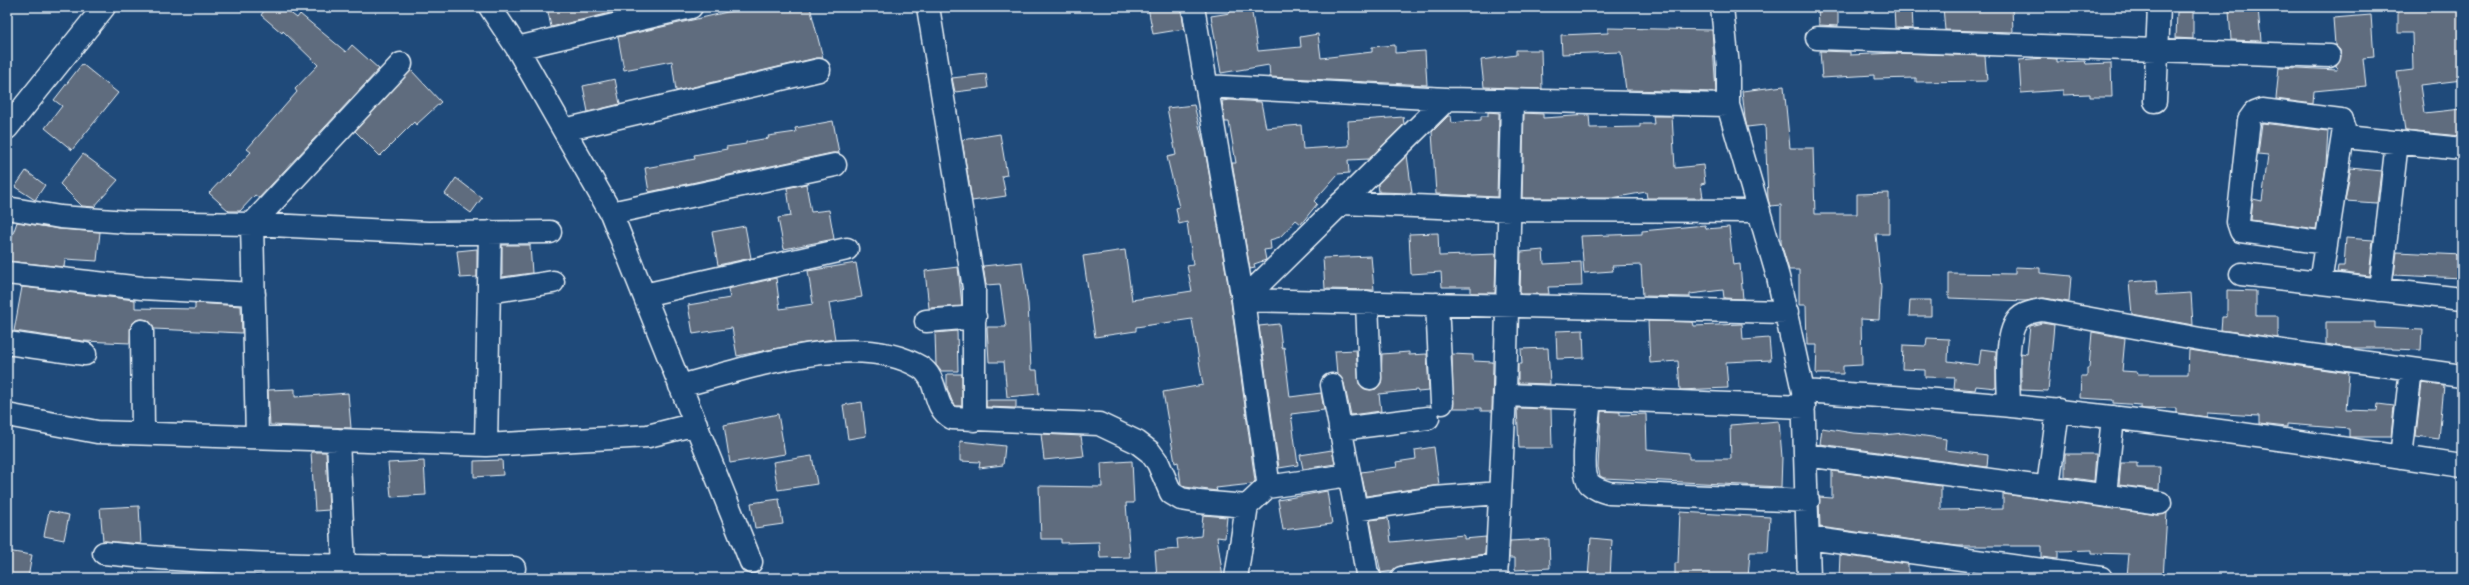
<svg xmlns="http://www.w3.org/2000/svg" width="2469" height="585" font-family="Mynerve,sans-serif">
<rect width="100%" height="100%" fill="#1f4a7a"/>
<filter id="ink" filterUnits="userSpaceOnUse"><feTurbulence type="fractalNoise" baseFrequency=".025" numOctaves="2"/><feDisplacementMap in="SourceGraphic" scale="8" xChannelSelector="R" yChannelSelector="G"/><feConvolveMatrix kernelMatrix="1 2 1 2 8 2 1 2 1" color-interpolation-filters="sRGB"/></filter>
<g filter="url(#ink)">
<path fill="#5e6c7e" stroke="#e8f1f8" d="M267 7H283L297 18 300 14 346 52 352 45 379 69 259 198 255 195 240 211H229L209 193 227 174 229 176 251 152 247 149 297 92 295 89 318 65 283 31 282 33 261 15Z
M547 7H636L551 27Z
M735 7H810L823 58H816L676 91 672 61 624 70 618 37 736 10Z
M1148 7H1181L1184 29 1153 34Z
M1229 7H1251L1258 51 1301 47 1300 37 1318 34 1321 58 1372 52V47L1395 45V53L1425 51 1427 85 1270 77 1269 65 1221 73 1211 16 1230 13Z
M1818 7H1838V26L1819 25Z
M1894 7H1912L1913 29 1895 28Z
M1943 7H1974V9L2012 7 2013 32 1945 30Z
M2398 7H2462V80L2420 85 2424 113 2462 109V136L2405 131 2397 72 2413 70 2412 33H2398Z
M2258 8 2261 41 2231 40 2229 10Z
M2177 12H2193V39L2176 38Z
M2371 15 2374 57 2363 58 2366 86 2314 91 2313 104 2276 99 2279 67 2337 70 2336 66 2341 56 2340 50 2335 45 2333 18Z
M1608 28 1712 30 1716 92 1626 90 1621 52 1562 54 1561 35 1608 33Z
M1516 50H1541L1542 89 1484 87 1481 60 1516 55Z
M1820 51 1850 52V55L1896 53 1985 56 1987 81 1916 82V78L1874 79V75L1822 78Z
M2044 58 2057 59V62L2085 61 2086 64 2111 63 2112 97H2090V94L2063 95V90L2021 93 2019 60Z
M82 64 118 93 72 150 45 128 62 106 54 100Z
M411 70 441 102 416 125 414 122 380 156 355 131Z
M986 74 988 88 955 92 952 78Z
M615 79 620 104 588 112 583 86Z
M1784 86 1790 148H1813L1815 214H1857V194L1889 193V234H1876L1881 287 1879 320 1861 319 1862 365 1843 366V374H1816L1817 345H1807L1806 305H1799V270H1789L1781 243V205L1770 206 1768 199 1765 125 1747 127 1745 118 1742 91Z
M1230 100 1261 102 1266 128 1301 125 1303 149 1349 146 1348 121 1403 117 1404 124 1369 159 1348 160 1349 173 1338 174 1314 201 1317 204 1301 224 1296 220 1280 237 1270 240 1271 249 1264 250 1266 260 1254 264 1255 268 1250 269 1232 163H1236L1229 122H1225L1222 101Z
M1194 105 1205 150 1231 302 1255 481 1252 484 1216 488 1217 491 1185 487 1181 484 1178 462 1175 463 1163 392 1203 385 1192 319 1136 327V331L1095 337 1083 256 1125 250 1132 300 1192 291 1187 266 1193 265 1187 222 1179 224 1176 208 1179 207 1167 157 1176 155 1167 108Z
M1488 112 1499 113 1497 197 1436 194 1432 132 1448 116H1451L1452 123 1481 120V116H1488Z
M1524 113 1543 114V118L1589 115 1590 128 1640 127V124H1654L1653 116H1672L1675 168 1703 165 1705 183 1701 184 1703 198H1647L1646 192 1612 198H1522Z
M833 121 839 153H832L649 192 645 168 695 159 694 155 727 149 726 147 746 144V142L769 138 768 136 796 132 795 128Z
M2262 123 2328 131 2326 165 2316 229 2251 220 2253 199 2262 201 2268 155 2258 154Z
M1000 134 1007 175 1002 176 1006 196 972 201 962 140Z
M83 154 118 180 94 207 82 206 60 184Z
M1407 155 1412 193 1379 192 1378 184Z
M2351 168 2381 171 2377 203 2345 201Z
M26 171 45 185 35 200 15 187Z
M456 178 482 198 471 213 445 194Z
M806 184 811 212 829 210 834 239 784 249 778 218 791 216 787 188Z
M17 222 59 229 100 232 97 261 65 259 64 267 7 261V251Z
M1705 225 1706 229 1729 227 1733 265 1740 264 1743 299 1724 298 1723 290 1690 294V297L1643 296 1641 265 1612 266 1613 271 1584 273 1581 236 1642 234V231Z
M745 226 751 258 718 265 712 232Z
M1438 233 1439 256 1496 254 1495 293H1471V287H1442L1441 272 1411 274 1409 234Z
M2346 238 2373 240 2369 276 2337 272 2338 266H2344Z
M502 245H530L532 273 502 277Z
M477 249V277L460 278 457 251Z
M1543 250 1544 264 1581 262 1582 286 1548 287 1549 294H1520L1521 252Z
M2397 252 2462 255V278L2394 275Z
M1371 256 1374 290 1325 289 1323 258Z
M1022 262 1028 304 1031 370H1037L1039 394 1007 397 1004 362H989L987 327H1006L1000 284 986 285 983 266Z
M856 263 862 297 829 303 835 339 799 344 737 356 732 328 693 334 688 305 730 298 728 289 776 278 780 309 813 304 808 271Z
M958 267 962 306 929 308 925 271Z
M2015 267 2040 268V273L2071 276 2069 302 2044 298 2026 301 1949 298V273L2015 274Z
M2156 280 2157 295 2191 293 2193 325 2132 314 2129 282Z
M22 287 135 300V308L195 309V303L241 306 242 333 154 329 148 320 142 319 136 320 131 325 130 343 83 341 14 331Z
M2227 290 2256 291V316H2278V338L2221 330 2222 317H2227Z
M1910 300H1931V316H1909Z
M1648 321 1693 322 1694 326 1742 324 1743 340 1769 338 1771 360 1726 362 1728 388 1680 390 1678 361 1650 363Z
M2326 322H2375V328L2422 330 2421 350 2392 349V348H2351L2326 344Z
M2042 323 2054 325 2048 391 2021 390V353L2027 354 2030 326Z
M1279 324 1282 348 1284 347 1290 397 1321 393 1324 410 1291 414 1298 465 1279 468 1259 326Z
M1583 330 1584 358 1557 359 1556 331Z
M957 331 958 371H941L936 365 935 333Z
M2092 332 2125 338 2122 371 2138 372 2137 374H2188L2189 350 2349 373 2346 410 2377 411 2378 404 2394 406 2391 437H2349V429L2287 424V427L2259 424V416L2207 413V417L2176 413V408L2144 409 2141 408V405L2113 403V400L2080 398 2081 376H2087V368H2089Z
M1927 338 1949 339 1948 361 1979 365 1981 349 1996 351V388L1976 386 1975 390 1954 388 1955 378 1925 377V370L1902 369 1903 345 1926 346Z
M1548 348 1550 384 1518 383V364H1522L1521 349Z
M1356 350 1359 384 1370 390 1376 389 1381 383 1382 354 1409 352V355L1427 354 1429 391 1418 392 1417 390 1379 394 1381 411 1351 415 1344 383 1337 374 1335 351Z
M1452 354 1473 355V361L1493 362 1492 411H1481V408H1453Z
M947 374H962V406H956L952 401 947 388Z
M2422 383 2444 386 2439 439 2416 436Z
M295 389V397L348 393 351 428 270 425 268 390Z
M986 400H1016V408L986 407Z
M862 402 866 436 848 439 843 405Z
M1517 408 1551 409 1552 448H1519Z
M1601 411 1620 412V415L1646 414 1647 449 1689 453V459H1731L1730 425 1779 421 1782 457 1781 487 1604 478 1600 476 1598 467Z
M778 414 785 454 730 463 724 425Z
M1822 428 1853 433 1884 435 1903 433 1946 439 1945 450 1988 455 1987 467 1820 444Z
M1041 434 1081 436 1084 456 1044 460Z
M960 441 1005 446 1003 465 979 468 980 462 960 461Z
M1434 447 1439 485 1366 496 1361 472 1397 467 1396 462 1416 459 1415 450Z
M1332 450 1335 464 1303 469 1300 455Z
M311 452H326L329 510 315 511Z
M2065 454H2096L2094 481 2065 477Z
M812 456 817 484 778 490 773 462Z
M502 460 503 475 474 477V461Z
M424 461 426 495 391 497 388 463Z
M1132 461 1134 503H1126L1130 557 1100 558 1099 542 1061 543V539H1041L1039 486 1102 487 1101 463Z
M2121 463H2137V467H2160L2159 490 2119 485Z
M1832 471 1941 486V510L2003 509V494L2158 515 2167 513 2163 578 2127 576 2129 554 2092 553V550L2058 551V559L2041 557V546H1957L1820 527 1819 497 1832 498Z
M1327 491 1332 524 1283 530 1278 500Z
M779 499 783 524 755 528 751 503Z
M139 506 141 544 103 541 100 508Z
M49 511 69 515 64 540 44 536Z
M1680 512 1770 517 1768 552H1750L1748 578H1675V563H1678Z
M1203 515 1227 517 1225 538 1217 537 1223 578H1157L1155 551 1178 549 1177 539 1201 536Z
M1388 518 1391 542 1464 535V539L1486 537 1485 554 1400 566 1392 571 1381 573 1370 520Z
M1591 538 1612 540 1610 578H1588Z
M1549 539 1550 568 1515 570V558H1509L1510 541Z
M7 551 32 555 28 578H7Z
M1840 555 1908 564V578H1839Z"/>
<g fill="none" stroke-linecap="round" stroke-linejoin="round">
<defs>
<path id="minor" d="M490 7 517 48 611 213 751 562
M928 7 974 288V420
M1193 7 1243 300 1268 481 1267 487 1247 506 1236 578
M1722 7 1728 67V105L1778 277 1803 391 1809 578
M1817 38 2329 56
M517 48 691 7
M1206 86 1447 99 1728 105
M2155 101 2159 7
M564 130 819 70
M2355 138 2462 149
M1341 203 1511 210 1759 211
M7 208 60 217 127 222 252 224 428 233 550 232
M611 213 835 165
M7 273 142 288 254 294
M2241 274 2462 299
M2320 283 2344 129 2341 120 2262 110 2254 113 2249 120 2238 222 2241 231 2326 243
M2380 290 2397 142
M489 292 553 282
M644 295 847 249
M1243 300 1787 312
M1243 300 1447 99
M1367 302 1370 378
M1437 304 1442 403
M926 321 975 317
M142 331 143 433
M7 343 85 354
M1332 385 1356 510 1434 498 1500 493
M680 386C746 369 857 329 920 367 940 379 931 407 952 418L1099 424 1137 442 1150 452 1158 463 1171 493 1181 499 1199 502 1247 506
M1803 391C1888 397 1974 401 2059 411 2194 426 2328 446 2462 466
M1505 395 1804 407
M1590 398C1589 414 1579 473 1590 484 1595 489 1602 491 1609 493L1808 501
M2009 406C2009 385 2002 325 2024 315 2029 312 2037 311 2042 310L2211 341 2462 376
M7 415 97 432 486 445 648 436 696 424
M1340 429 1428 418
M257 437 252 224 401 64
M338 440 344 566
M486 445 490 232
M1806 455 2160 503
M2401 457 2411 369
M1267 487 1349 475
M2048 487 2058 410
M2105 495 2113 417
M1356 510 1367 574 1370 578
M1808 538 2101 578
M104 553C240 567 377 566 514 568
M1402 578 1497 565
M1496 578 1505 395 1512 101"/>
<path id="major" d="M7 128 104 7"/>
</defs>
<use href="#minor" stroke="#e8f1f8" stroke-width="25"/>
<use href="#major" stroke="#e8f1f8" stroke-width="25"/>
<use href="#minor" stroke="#1f4a7a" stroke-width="22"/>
<use href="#major" stroke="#1f4a7a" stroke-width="22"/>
</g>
</g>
<rect width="2469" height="585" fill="none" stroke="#1f4a7a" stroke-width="24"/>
<rect x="12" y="12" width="2445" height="561" fill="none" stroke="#e8f1f8" stroke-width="1.5" filter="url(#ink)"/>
</svg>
